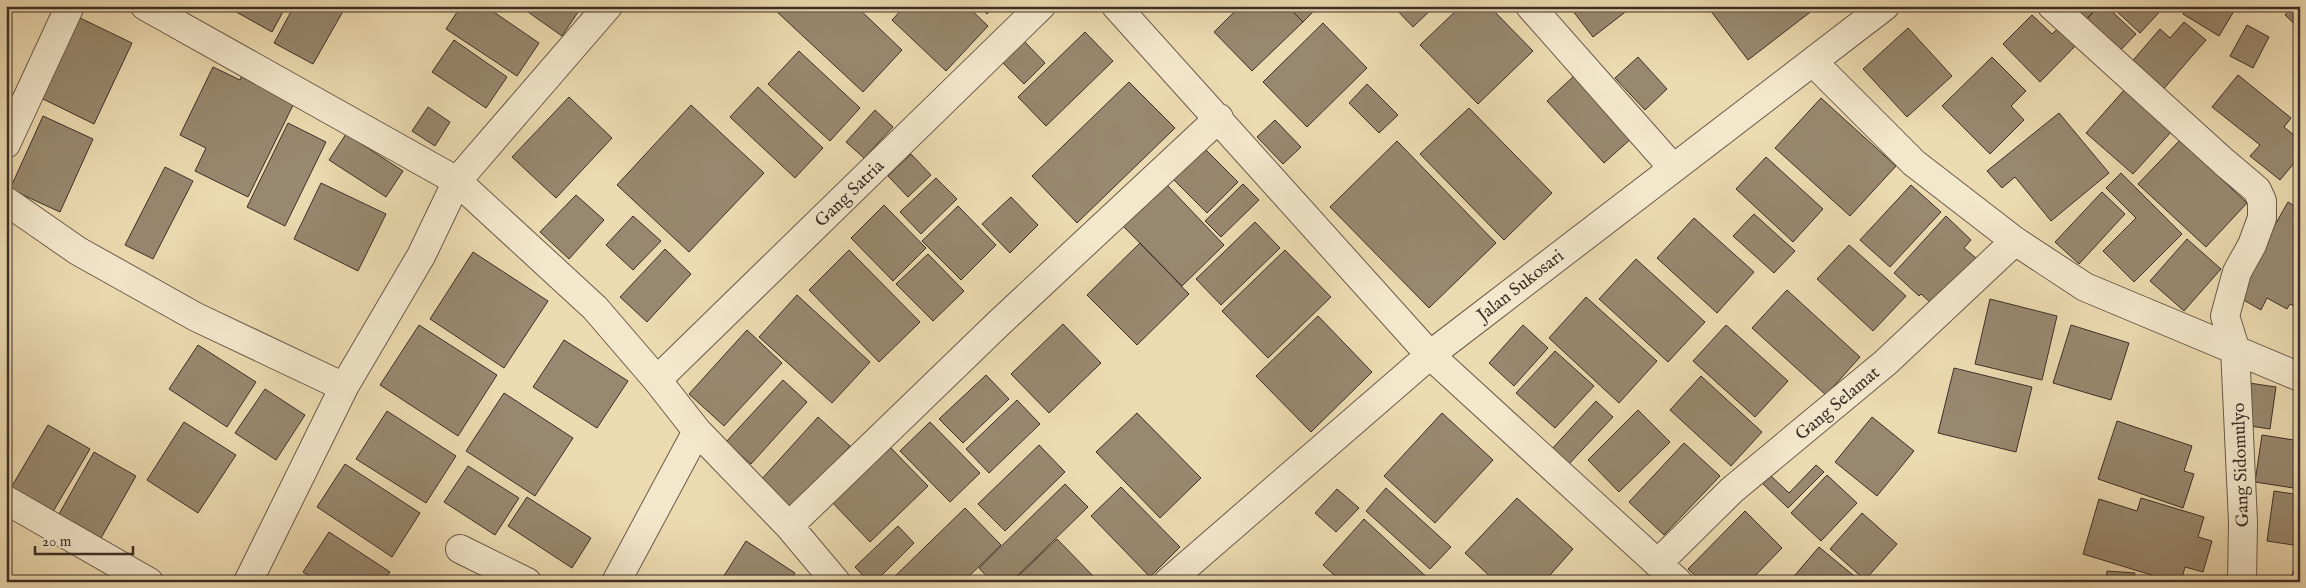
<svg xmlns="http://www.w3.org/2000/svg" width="2306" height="588" font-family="'IM FELL English',serif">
<rect width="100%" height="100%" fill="#ecdab0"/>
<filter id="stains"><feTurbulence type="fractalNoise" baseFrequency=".004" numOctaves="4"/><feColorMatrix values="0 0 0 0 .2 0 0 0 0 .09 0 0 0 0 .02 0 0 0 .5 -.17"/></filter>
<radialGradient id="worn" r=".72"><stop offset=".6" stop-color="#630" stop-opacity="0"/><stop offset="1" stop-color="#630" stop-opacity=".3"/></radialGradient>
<path fill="#98886f" stroke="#3e2f28" d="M208 6H223L219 12Z
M233 6H286L272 32 231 9Z
M294 6H346L313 64 274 43Z
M461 6H485L539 43 517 76 446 29Z
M532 6H582L562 36 528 12Z
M780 6H856L902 50 863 92 776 11Z
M905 6H967L988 26 946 71 892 20Z
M979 6H994L987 14Z
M1240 6H1287L1303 22 1252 71 1214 32Z
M1287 6H1319L1303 22Z
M1393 6H1435L1413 27Z
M1461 6H1489L1533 51 1478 104 1420 45Z
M1569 6H1633L1593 37Z
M1707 6H1810L1813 10 1748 60Z
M2059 6H2099L2080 26Z
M2099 6H2106L2136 34 2113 58 2080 26Z
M2111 6H2165L2140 33Z
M2187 6H2237L2219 36 2183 14Z
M2293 6H2300V29L2285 15Z
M2032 15 2052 34 2067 20 2084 37 2040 82 2003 44Z
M78 17 132 43 94 124 39 97Z
M2184 22 2206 40 2161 92 2129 65 2160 29 2170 38Z
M1323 23 1367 68 1307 127 1263 82Z
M2247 25 2269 37 2253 68 2230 56Z
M1908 28 1952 76 1907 117 1863 69Z
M1085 32 1113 61 1046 126 1018 97Z
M454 40 507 77 486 108 432 72Z
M1024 41 1045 63 1024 84 1002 62Z
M799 51 860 108 830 141 768 84Z
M1638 57 1667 89 1645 110 1615 78Z
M1992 57 2026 91 2011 106 2024 120 1990 154 1942 106Z
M213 67 240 80 243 73 296 99 248 197 195 171 206 148 180 135Z
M1575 75 1633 137 1604 163 1547 101Z
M2238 75 2291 118 2284 127 2300 140V156L2280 180 2250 156 2260 145 2212 107Z
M1129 82 1175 128 1077 223 1032 176Z
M1367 84 1398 115 1379 133 1349 103Z
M758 87 823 148 795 178 730 117Z
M2125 89 2172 131 2133 174 2086 133Z
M569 97 612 138 556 198 512 157Z
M1821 98 1896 166 1850 216 1775 148Z
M691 105 764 173 689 252 617 185Z
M428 107 450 122 435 146 412 131Z
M1469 108 1552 193 1504 240 1420 154Z
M875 110 893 127 864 158 846 142Z
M2059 113 2109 173 2051 221 2015 177 2002 188 1987 171Z
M43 116 93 139 60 212 10 189Z
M1275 120 1301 147 1283 164 1257 137Z
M288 123 326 142 285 226 247 207Z
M346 134 403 171 386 197 329 160Z
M2180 140 2247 203 2206 247 2138 184Z
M1397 141 1496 243 1429 308 1330 207Z
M1204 148 1238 182 1207 213 1172 178Z
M911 154 931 175 908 197 888 176Z
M1766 157 1823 209 1793 242 1736 189Z
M165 167 193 181 153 259 125 245Z
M2121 173 2182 234 2134 282 2103 251 2136 218 2106 188Z
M936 178 957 199 921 234 900 212Z
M321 183 386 214 358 271 294 239Z
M1166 184 1224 245 1182 286 1123 226Z
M1243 184 1259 200 1221 237 1205 221Z
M1911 185 1941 212 1890 267 1860 240Z
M2102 192 2125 214 2079 264 2055 242Z
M576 195 604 220 569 259 540 232Z
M1011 197 1038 225 1010 253 982 224Z
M2288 202 2298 208 2300 205V309L2290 304 2287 309 2267 298 2261 310 2235 295Z
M884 205 926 248 893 281 851 238Z
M958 206 996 245 961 280 922 241Z
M1754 214 1795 251 1774 273 1733 236Z
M633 216 661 241 633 270 606 245Z
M1946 216 1971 240 1964 248 1976 258 1933 305 1921 294 1919 296 1894 273Z
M1694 218 1754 272 1717 313 1657 258Z
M1255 222 1280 248 1221 305 1196 279Z
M2187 239 2221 269 2184 311 2150 281Z
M1140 243 1189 294 1137 345 1087 295Z
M1849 245 1906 296 1873 331 1817 279Z
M665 249 691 274 647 322 620 297Z
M849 250 920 322 879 362 809 290Z
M1285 250 1331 297 1268 358 1222 311Z
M473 252 548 301 504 368 430 319Z
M928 254 964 291 933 321 896 284Z
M1636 259 1705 322 1668 362 1599 299Z
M1787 290 1860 357 1826 395 1752 328Z
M797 295 870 362 832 403 759 337Z
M1586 297 1657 361 1619 403 1549 338Z
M1990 299 2057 316 2042 380 1975 364Z
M1318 316 1372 372 1311 432 1256 376Z
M1063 324 1101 363 1049 413 1011 374Z
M419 325 497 375 458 436 380 385Z
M1523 325 1548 348 1514 386 1489 363Z
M1726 325 1788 381 1755 417 1693 361Z
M2071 325 2129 343 2111 400 2053 383Z
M747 330 782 363 724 426 689 394Z
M564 340 628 381 597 428 533 387Z
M198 345 256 382 227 427 169 389Z
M1555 351 1594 386 1555 428 1516 393Z
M1954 368 2032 387 2016 452 1938 433Z
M986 375 1009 399 963 443 939 419Z
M1701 376 1762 432 1731 466 1670 410Z
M783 380 807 402 751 464 726 442Z
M2249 383 2276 387 2270 429 2243 425Z
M265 389 305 415 276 460 235 433Z
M504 393 573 438 535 496 466 451Z
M1017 400 1040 424 989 473 966 449Z
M1596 401 1613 417 1567 466 1551 450Z
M1638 410 1670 442 1619 492 1588 460Z
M387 411 456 456 426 503 356 459Z
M1137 413 1201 478 1160 518 1096 452Z
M1442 413 1493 460 1435 523 1384 476Z
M818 417 850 446 792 510 760 481Z
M1872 417 1914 451 1877 496 1835 462Z
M2117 421 2192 446 2184 471 2194 474 2183 508 2098 479Z
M184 422 236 455 198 513 147 480Z
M930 422 980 473 950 502 900 451Z
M48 425 90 449 51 515 9 491Z
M2262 435 2300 441V489L2255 482Z
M1684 443 1720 476 1664 535 1629 502Z
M888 445 928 486 870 542 831 501Z
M1039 445 1065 472 1005 531 978 504Z
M94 452 136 476 101 538 59 514Z
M345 464 420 513 392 557 317 507Z
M1816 465 1824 472 1788 508 1762 483 1770 475 1789 493Z
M468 466 519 498 495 535 444 502Z
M1827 475 1857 503 1821 541 1791 513Z
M1065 484 1088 507 1011 582H992L979 568Z
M1121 487 1180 547 1150 577 1091 516Z
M1386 488 1451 547 1430 569 1366 511Z
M1337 489 1359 508 1336 532 1315 513Z
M2274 491 2300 495V546L2267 541Z
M527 497 591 538 572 568 508 526Z
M1517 498 1573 549 1544 582H1496L1465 553Z
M2141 498 2204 517 2198 537 2212 541 2203 572 2185 567 2181 582H2174L2083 554 2099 499 2137 511Z
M965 508 1001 545 963 582H889Z
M1745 511 1782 548 1749 582H1702L1688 569Z
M1862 513 1897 544 1865 580 1830 549Z
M1364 519 1432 582H1342L1323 565Z
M898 526 914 543 875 582H869L855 567Z
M329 532 390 572 383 582H318L303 572Z
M1057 539 1098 581 1012 582Z
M746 541 795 573 789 582H720Z
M1819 547 1859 580 1857 582H1789Z
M2295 567 2300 569V582H2289Z
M2107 571 2135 573 2134 582H2106Z
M483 573 496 582H477Z
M973 576 978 582H967Z"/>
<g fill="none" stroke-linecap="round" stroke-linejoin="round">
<defs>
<path id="minor" d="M145 6 457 181 595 308 657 380 697 431 789 526 836 582
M1116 6 1430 355 1678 582
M1530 6 1673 168
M2052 6 2224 162 2257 190 2262 201V218L2252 245 2237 272 2225 316 2235 348 2243 522 2242 582
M1813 62 1914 163 2015 241 2085 287 2300 377
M6 144 70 6
M6 201 78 251 196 317 344 387
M657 380 1041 6
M6 500 149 582
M789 526 998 324 1219 118
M460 549 527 582
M1658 563 1732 490 1885 363 2015 241
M248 582 344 387 421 256 457 181 608 6
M616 582 697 431
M1168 582 1430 355 1885 6"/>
</defs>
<use href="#minor" stroke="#6a5a4a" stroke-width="30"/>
<use href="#minor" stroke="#f3e7cc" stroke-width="28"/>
</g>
<g text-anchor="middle" stroke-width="4" stroke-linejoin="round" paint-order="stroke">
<g font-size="18" fill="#3e2f28" stroke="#f3e7cc">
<text transform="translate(849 193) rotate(-44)" y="6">Gang Satria</text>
<text transform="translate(1520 285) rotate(-38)" y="6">Jalan Sukosari</text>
<text transform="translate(1837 403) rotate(-40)" y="6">Gang Selamat</text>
<text transform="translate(2240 465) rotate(-92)" y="6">Gang Sidomulyo</text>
</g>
</g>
<rect width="2306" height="588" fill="none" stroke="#ecdab0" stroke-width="25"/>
<rect x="8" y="8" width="2291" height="573" fill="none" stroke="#3e2f28" stroke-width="2.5"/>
<rect x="12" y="12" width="2281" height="563" fill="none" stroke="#3e2f28"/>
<path d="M35 546v8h98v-8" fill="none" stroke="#3e2f28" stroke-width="2.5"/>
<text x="42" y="546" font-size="15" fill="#3e2f28" stroke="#f3e7cc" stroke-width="4" paint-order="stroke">20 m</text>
<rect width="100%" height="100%" filter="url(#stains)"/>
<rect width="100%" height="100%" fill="url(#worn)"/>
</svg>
